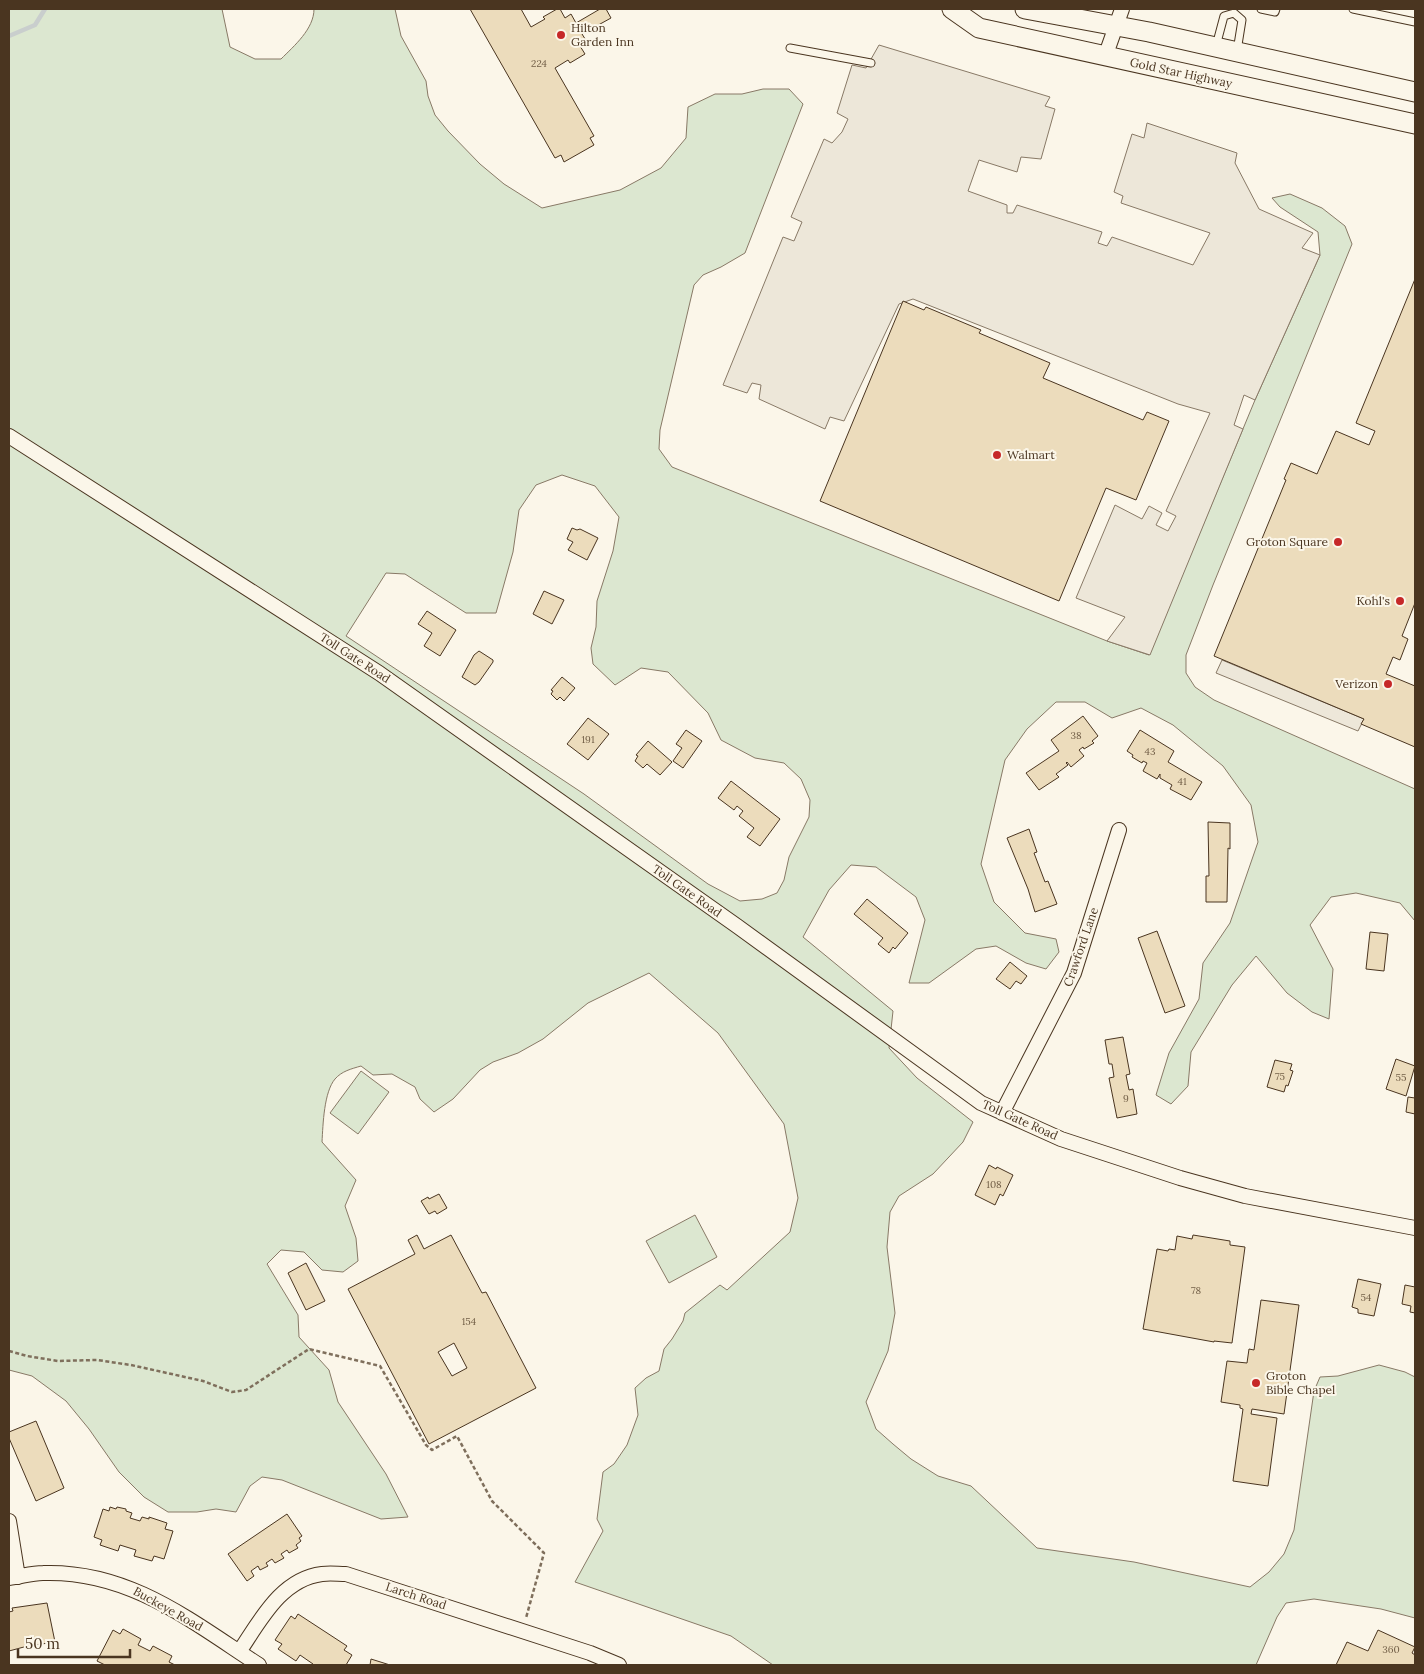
<svg xmlns="http://www.w3.org/2000/svg" width="1424" height="1674" font-family="Lora,serif">
<rect width="100%" height="100%" fill="#fbf6e9"/>
<path fill="#dce7d0" stroke="#887966" fill-rule="evenodd" d="M9 9H222L230 47 255 59H281C294 46 314 29 314 9H395L401 36 426 81 428 96 435 115 448 131 480 164 504 184 542 208 620 190 661 168 686 138 688 107 715 94H742L763 89H789L803 104 745 253 721 267 703 275 694 285 660 430 659 449 672 467 1107 641 1149 655 1255 400 1320 255 1318 232 1280 207 1272 198 1290 194 1322 208 1345 226 1352 244 1213 585 1186 655V673L1195 687 1214 700 1415 789V921L1400 903 1356 893 1331 897 1310 925 1333 969 1329 1019 1312 1012 1287 993 1256 956 1232 985 1191 1052 1188 1086 1171 1104 1156 1095 1169 1053 1199 999 1203 963 1230 923 1258 842 1251 805 1223 766 1173 725 1141 708 1112 718 1085 702H1056L1027 729 1005 760 981 864 994 902 1025 933 1056 939 1059 952 1046 969 1026 963 996 946 976 949 929 983H909L925 920 916 897 876 867 851 865 829 890 803 937 893 1011 889 1048 917 1078 973 1122 963 1142 933 1174 899 1196 890 1212 887 1247 895 1313 888 1351 866 1402 876 1429 893 1444 911 1459 938 1476 971 1486 1037 1548 1134 1562 1250 1587 1269 1572 1284 1554 1294 1530 1314 1391 1320 1377 1338 1376 1379 1365 1405 1372 1415 1377V1618L1381 1609 1314 1599 1286 1603 1277 1617 1256 1665H773L731 1636 575 1582 603 1531 597 1519 603 1472 614 1464 627 1445 638 1415 635 1388 646 1378 659 1371 664 1349 672 1339 683 1321 685 1313 720 1285 727 1290 790 1232 798 1198 784 1124 718 1033 649 973 588 1003 543 1039 518 1053 493 1062 480 1070 453 1099 434 1112 420 1099 415 1087 392 1074 373 1075 361 1066C351 1069 342 1071 335 1079 324 1092 323 1124 322 1142L356 1180 345 1206 356 1238 358 1261 343 1272 322 1270 304 1252 281 1250 267 1264 298 1315 299 1337 329 1370 338 1402 386 1474 408 1517 381 1519 282 1480 262 1477 250 1486 236 1512 216 1509 197 1512H168L144 1497 119 1472 89 1429 66 1401 32 1376 9 1370ZM562 475 595 486 619 517 613 551 597 601 596 627 591 648 593 664 615 685 641 668 668 672 708 713 721 740 755 758 784 763 801 779 810 800 809 817 789 857 784 880 777 893 762 899 740 901 708 884 584 794 346 636 386 573 405 574 466 613H496L513 552 519 510 536 485Z
M361 1071 389 1092 358 1134 330 1113Z
M695 1215 717 1257 669 1283 646 1241Z"/>
<path fill="#ede7d9" stroke="#887966" d="M879 45 1050 97 1045 106 1055 109 1041 159 1021 157 1017 172 979 160 968 191 1007 205V213H1013L1017 205 1102 232 1098 243 1107 246 1112 237 1193 265 1210 233 1121 203 1123 196 1114 192 1132 134 1144 138 1147 123 1237 153 1235 163 1259 209 1313 233 1302 248 1320 255 1255 400 1244 395 1234 425 1243 429 1150 655 1107 641 1125 617 1076 598 1115 505 1142 519 1149 506 1162 513 1156 525 1168 531 1176 516 1166 511 1210 413 1178 404 913 299 899 304 844 421 830 417 825 429 759 399 761 385 752 383 747 393 723 385 783 237 794 241 802 222 791 217 824 139 832 143 842 132 848 119 837 113 852 65 866 68Z
M1222 660 1364 719 1358 731 1216 673Z"/>
<g fill="none" stroke-linecap="round" stroke-linejoin="round">
<path stroke="#c9cecd" stroke-width="4.5" d="M9 36 35 25 45 9"/>
</g>
<path fill="#ecdcbc" stroke="#4a3520" fill-rule="evenodd" d="M470 9H521L531 27 545 19 543 17 557 9H560L565 18 571 14 576 23 600 9H606L611 18 582 34 587 42 580 46 585 54 570 63 568 60 555 68 594 136 590 138 594 145 564 162 561 155 555 158Z
M1415 279V603L1402 636 1408 639 1400 660 1393 657 1386 674 1415 686V747L1361 724 1364 719 1214 656 1286 480 1284 479 1291 463 1317 474 1336 431 1369 445 1375 431 1356 423Z
M903 301 924 310 926 307 981 330 979 333 1050 363 1043 378 1143 420 1147 412 1169 421 1136 500 1106 488 1059 601 820 501Z
M572 528 577 530 580 529 598 538 587 560 568 550 573 542 567 539Z
M544 591 564 600 552 624 533 614Z
M427 611 456 630 440 656 424 646 432 633 418 624Z
M479 651 493 660V662L479 682 475 685 462 677 474 655Z
M562 677 575 688 564 701 560 697 557 700 551 694 553 691 551 690Z
M1083 716 1098 736 1092 741 1094 743 1084 749 1083 747 1079 750 1084 756 1071 767 1067 762 1066 763 1068 765 1056 774 1059 777 1039 790 1026 773 1059 751 1051 740Z
M588 718 609 734 588 760 567 744Z
M686 730 702 741 683 768 673 761 682 748 676 744Z
M1140 730 1174 751 1168 762 1202 782 1191 800 1170 789 1172 785 1160 778V774L1157 779 1143 771 1147 763 1143 761 1142 763 1132 757 1133 755 1127 751Z
M648 741 672 762 660 775 647 764 643 768 635 761 638 756 636 755Z
M731 781 780 819 760 846 747 837 754 828 739 816 743 811 737 806 734 810 718 798Z
M1208 822 1230 823V849L1228 848 1227 902H1206V876H1209Z
M1029 829 1037 852 1034 853 1045 882 1048 881 1057 904 1035 912 1028 889 1007 838Z
M867 899 908 933 895 949 893 947 889 953 878 944 883 938 854 914Z
M1157 931 1185 1006 1165 1013 1138 938Z
M1370 932 1388 934 1384 971 1366 969Z
M1010 962 1027 976 1021 984 1016 981 1010 989 996 979Z
M1123 1037 1130 1074 1126 1075 1129 1090 1133 1089 1137 1114 1117 1118 1109 1078 1114 1077 1112 1064H1109L1105 1040Z
M1396 1059 1415 1066 1406 1096 1386 1089Z
M1275 1060 1292 1064 1290 1070 1293 1071 1288 1086 1286 1085 1284 1092 1267 1087Z
M1408 1097 1415 1098V1114L1406 1112Z
M989 1165 996 1169 997 1167 1013 1175 1003 1196 1000 1194 995 1205 975 1195Z
M439 1194 447 1208 437 1214 435 1211 429 1214 421 1201 428 1197 429 1199Z
M417 1235 424 1249 451 1235 482 1293 486 1292 536 1388 429 1444 348 1289 415 1254 408 1240ZM454 1343 467 1368 452 1376 438 1352Z
M1193 1235 1230 1241V1245L1245 1247 1232 1343 1214 1341V1342L1143 1329 1157 1249 1168 1251 1169 1249 1175 1250 1177 1236 1192 1239Z
M306 1263 325 1301 306 1310 288 1273Z
M1358 1279 1381 1284 1374 1316 1358 1313V1309L1352 1307Z
M1405 1285 1415 1287V1313L1410 1312 1411 1306 1402 1304Z
M1261 1300 1299 1305 1284 1414 1252 1409 1251 1414 1277 1418 1268 1486 1233 1481 1243 1409 1240 1408V1405L1221 1402 1227 1361 1247 1363 1249 1349 1254 1350Z
M36 1421 64 1488 36 1501 9 1438V1432Z
M110 1507 116 1509 117 1507 126 1509V1511L132 1513 130 1518 140 1521 142 1517 149 1519V1517L167 1523 165 1529 173 1531 164 1559 154 1556 152 1561 134 1556 136 1550 120 1545 118 1551 100 1545 102 1540 94 1537 103 1509 109 1511Z
M287 1514 302 1536 299 1538 301 1541 296 1545 298 1548 289 1553 287 1550 281 1554 284 1558 275 1563 272 1559 266 1563 268 1566 260 1570 258 1566 251 1571 254 1576 247 1581 228 1554Z
M47 1603 55 1642 35 1645V1644L9 1651V1612L13 1611 12 1608Z
M298 1614 347 1646 344 1650 352 1655 346 1665H312L313 1664 300 1655 296 1661 278 1649 282 1644 275 1640 291 1616 295 1619Z
M123 1629 141 1639 138 1645 150 1651 153 1646 172 1656 169 1662 175 1665H105L97 1661 113 1630 120 1634Z
M1378 1630 1415 1647 1412 1653 1415 1655V1665H1336L1347 1642 1368 1651Z
M371 1659 390 1665H370Z"/>
<g fill="none" stroke-linecap="round" stroke-linejoin="round">
<defs>
<path id="lane" d="M1261 9 1275 12 1276 9
M1353 9 1415 22
M1234 13 1242 20 1237 51
M1216 46 1224 16 1234 13
M790 48 871 63"/>
<path id="street" d="M1105 57 1122 9
M9 436 379 673 737 926 981 1103 1061 1139 1180 1178 1245 1196 1415 1228
M1002 1113 1074 973 1119 830
M9 1521 18 1577
M9 1578C20 1577 31 1573 43 1573 129 1570 191 1621 259 1665
M239 1652C260 1621 281 1579 322 1574 330 1573 338 1574 346 1574L590 1653 619 1665"/>
<path id="secondary" d="M952 9 979 28 1415 124
M1025 9 1149 32 1415 92"/>
</defs>
<use href="#lane" stroke="#4a3520" stroke-width="9"/>
<use href="#street" stroke="#4a3520" stroke-width="16"/>
<use href="#secondary" stroke="#4a3520" stroke-width="21"/>
<path stroke="#7f6f5c" stroke-width="2.5" stroke-dasharray="4 2.5" stroke-linecap="butt" d="M9 1351 27 1356 58 1361 97 1360 131 1365 203 1381 232 1392 246 1390 309 1349 380 1366 426 1445 432 1450 457 1436 492 1501 544 1553 526 1618"/>
<use href="#lane" stroke="#fbf6e9" stroke-width="7"/>
<use href="#street" stroke="#fbf6e9" stroke-width="14"/>
<use href="#secondary" stroke="#fbf6e9" stroke-width="19"/>
</g>
<g fill="#c62828" stroke="#fbf6e9" stroke-width="2">
<circle cx="561" cy="35" r="5"/>
<circle cx="997" cy="455" r="5"/>
<circle cx="1338" cy="542" r="5"/>
<circle cx="1400" cy="601" r="5"/>
<circle cx="1388" cy="684" r="5"/>
<circle cx="1256" cy="1383" r="5"/>
</g>
<g text-anchor="middle" stroke-width="4" stroke-linejoin="round" paint-order="stroke">
<g font-size="10" fill="#725f47">
<text x="539" y="67">224</text>
<text x="1076" y="739">38</text>
<text x="588" y="743">191</text>
<text x="1150" y="755">43</text>
<text x="1182" y="785">41</text>
<text x="1280" y="1080">75</text>
<text x="1401" y="1081">55</text>
<text x="1126" y="1102">9</text>
<text x="994" y="1188">108</text>
<text x="1196" y="1294">78</text>
<text x="1366" y="1301">54</text>
<text x="469" y="1325">154</text>
<text x="1391" y="1653">360</text>
</g>
<g font-size="12" fill="#4a3520" stroke="#fbf6e9" text-anchor="start">
<text x="571" y="32">Hilton<tspan x="571" dy="14">Garden Inn</tspan></text>
<text x="1007" y="459">Walmart</text>
<text x="1328" y="546" text-anchor="end">Groton Square</text>
<text x="1390" y="605" text-anchor="end">Kohl's</text>
<text x="1378" y="688" text-anchor="end">Verizon</text>
<text x="1266" y="1380">Groton<tspan x="1266" dy="14">Bible Chapel</tspan></text>
</g>
<g font-size="12" fill="#4a3520" stroke="#fbf6e9">
<text transform="translate(1181 73) rotate(12)" y="4">Gold Star Highway</text>
<text transform="translate(355 658) rotate(33)" y="4">Toll Gate Road</text>
<text transform="translate(687 891) rotate(35)" y="4">Toll Gate Road</text>
<text transform="translate(1081 947) rotate(-71)" y="4">Crawford Lane</text>
<text transform="translate(1020 1120) rotate(24)" y="4">Toll Gate Road</text>
<text transform="translate(416 1596) rotate(18)" y="4">Larch Road</text>
<text transform="translate(168 1609) rotate(29)" y="4">Buckeye Road</text>
</g>
</g>
<rect width="1424" height="1674" fill="none" stroke="#4a3520" stroke-width="20"/>
<path d="M18 1649v8h112v-8" fill="none" stroke="#4a3520" stroke-width="2.5"/>
<text x="25" y="1649" font-size="15" fill="#4a3520" stroke="#fbf6e9" stroke-width="4" paint-order="stroke">50 m</text>
</svg>
